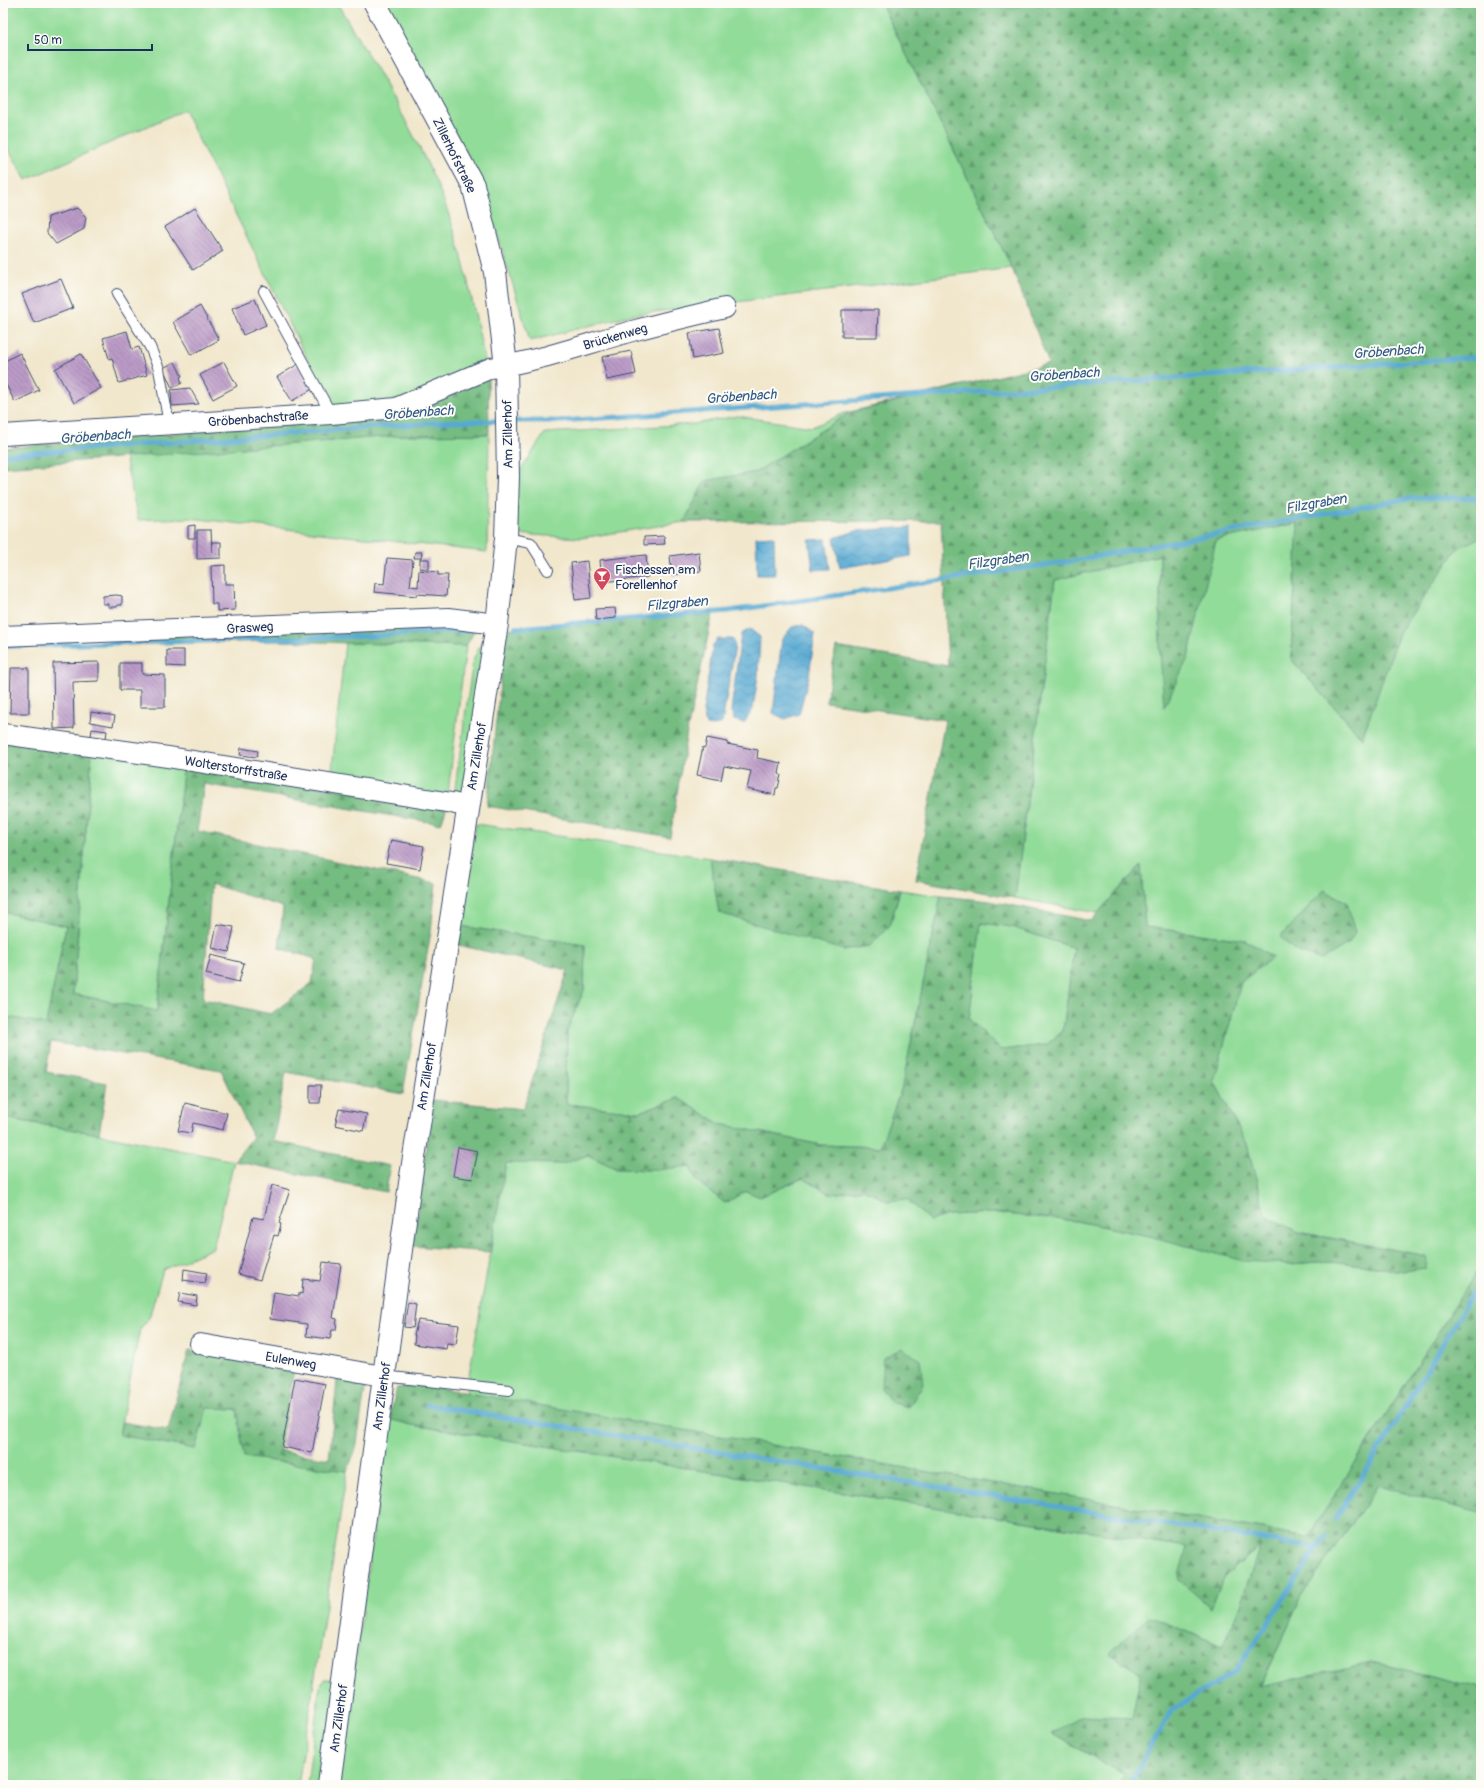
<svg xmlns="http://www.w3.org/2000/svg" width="1484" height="1788" font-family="Pangolin,sans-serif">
<defs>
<pattern id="forest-firs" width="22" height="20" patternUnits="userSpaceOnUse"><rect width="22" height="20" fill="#75bc81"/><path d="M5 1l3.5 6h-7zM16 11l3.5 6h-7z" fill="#5f996d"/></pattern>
<pattern id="water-waves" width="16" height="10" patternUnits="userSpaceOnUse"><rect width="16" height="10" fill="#57a9d2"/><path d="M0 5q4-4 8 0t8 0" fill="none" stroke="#478aae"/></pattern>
<pattern id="building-back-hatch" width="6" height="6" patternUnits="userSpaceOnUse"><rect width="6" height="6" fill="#bb9bc7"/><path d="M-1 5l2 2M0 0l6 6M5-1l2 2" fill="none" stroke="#977fa5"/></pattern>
</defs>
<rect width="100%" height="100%" fill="#fdfcf7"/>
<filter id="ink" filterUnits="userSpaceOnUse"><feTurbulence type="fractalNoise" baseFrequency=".025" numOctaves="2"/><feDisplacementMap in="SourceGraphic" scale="8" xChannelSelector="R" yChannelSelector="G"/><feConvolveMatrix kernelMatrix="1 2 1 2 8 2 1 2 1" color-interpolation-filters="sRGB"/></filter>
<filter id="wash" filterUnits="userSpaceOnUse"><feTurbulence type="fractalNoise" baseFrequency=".012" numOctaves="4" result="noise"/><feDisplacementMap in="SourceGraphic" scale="16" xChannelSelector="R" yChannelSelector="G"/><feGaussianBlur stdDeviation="0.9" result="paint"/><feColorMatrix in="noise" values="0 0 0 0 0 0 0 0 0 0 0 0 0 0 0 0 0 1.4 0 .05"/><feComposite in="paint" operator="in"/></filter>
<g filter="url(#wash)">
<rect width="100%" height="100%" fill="#f1e7cc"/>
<path fill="#92dc99" stroke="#56867c" d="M3 3H337C373 64 411 124 439 189 464 248 474 313 488 374L337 419 184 110 26 180 3 139Z
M382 3H881L1012 268 631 315 530 341 480 177Z
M1050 364 849 413 756 472 705 481 684 522 581 538 515 534 516 477 545 433 694 424 737 416 812 427 845 413Z
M489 434 487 552 190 518 138 520 125 457 408 435Z
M1298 523 1291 659 1362 738 1400 631 1458 548 1481 537V1265L1308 1537 466 1393 506 1162 562 1164 588 1155 617 1169 656 1170 690 1165 697 1181 725 1203 746 1191 760 1197 803 1178 830 1194 864 1189 887 1201 907 1199 930 1221 947 1215 995 1213 1076 1221 1290 1264 1332 1261 1404 1271 1427 1256 1298 1232 1265 1215 1247 1144 1214 1081 1241 982 1272 957 1245 940 1145 927 1141 865 1098 913 1015 898 1055 580 1160 555V653L1188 658 1216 539Z
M487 632 465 789 457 795 455 788 473 660Z
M345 643 466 646 446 809 330 789Z
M92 752 184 763 157 1011 73 994Z
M476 824 710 858 719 913 890 925 900 890 941 896 902 1087 880 1147 821 1145 720 1124 678 1098 639 1112 566 1104 567 1030 584 990 585 945 460 926Z
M3 912 66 926 46 1025 3 1016Z
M981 923 1012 927 1074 948 1063 1031 1046 1045 1001 1050 969 1019Z
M3 1118 99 1134 234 1161 213 1248 163 1270 149 1318 140 1329 119 1434 195 1449 207 1408 237 1409 244 1457 347 1471 298 1785H3Z
M389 1419 412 1425 1187 1547 1211 1608 1222 1579 1260 1546 1240 1606 1222 1646 1192 1633 1141 1674 1132 1719 1082 1716 1053 1734 1125 1775 1118 1785H338Z
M1378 1486 1481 1513V1688L1372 1662 1259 1688 1302 1596Z
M324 1679 336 1680 323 1785H307L320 1686Z"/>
<path fill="url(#forest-firs)" stroke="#487670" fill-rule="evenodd" d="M881 3H1481V537L1458 548 1400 631 1362 738 1291 659 1298 523 1216 540 1188 658 1164 707 1160 653V555L1055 580 1015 898 916 880 945 720 826 702 836 647 948 666 941 521 684 522 705 481 756 472 849 413 1049 364 1012 268Z
M488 374 489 434 408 435 3 467V448L337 419Z
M713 613 687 732 670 837 487 806 506 629Z
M479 623 466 646 276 641 127 645 129 638Z
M3 741 92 752 73 994 157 1011 184 763 446 809 441 824 204 784 197 831 436 883 431 931 403 1094 286 1072 273 1141 390 1166 386 1192 234 1161 253 1137 221 1070 51 1042 46 1072 107 1083 99 1134 3 1118V1016L46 1024 66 926 3 912ZM211 884 283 907 279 948 316 959 312 983 271 1014 203 999Z
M710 858 900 890 890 925 870 946 843 950 719 913Z
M1141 865 1145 927 1245 940 1273 957 1241 982 1214 1081 1247 1144 1265 1215 1298 1232 1427 1256 1426 1268 1404 1271 1332 1261 1290 1264 1244 1261 1149 1236 1076 1221 995 1213 947 1215 930 1221 907 1199 887 1201 864 1189 830 1194 803 1178 760 1197 746 1191 725 1203 697 1181 690 1166 656 1170 617 1169 588 1155 562 1164 506 1163 490 1252 413 1246 432 1100 523 1109 568 970 458 945 460 926 585 945 584 990 567 1030 566 1104 639 1112 678 1098 720 1124 821 1145 880 1147 902 1087 941 896 990 901 1091 921ZM981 923 1012 927 1074 948 1063 1031 1046 1045 1001 1050 969 1019Z
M1324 890 1347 902 1355 932 1349 943 1321 960 1294 950 1280 937Z
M1481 1265V1513L1378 1486 1302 1596 1259 1687 1372 1662 1481 1688V1785H1118L1125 1775 1052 1733 1082 1716 1132 1718 1141 1674 1109 1653 1149 1616 1222 1646 1240 1606 1260 1546 1222 1579 1211 1608 1178 1579 1187 1547 412 1425 389 1419 397 1388 422 1385 1308 1537Z
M902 1348 920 1360 923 1384 909 1407 892 1403 881 1388 883 1358Z
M189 1350 295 1365 279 1450 329 1459 338 1371 367 1376 356 1449 347 1471 244 1457 237 1409 207 1408 195 1449 119 1435 122 1422 168 1430Z"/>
<path fill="url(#water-waves)" stroke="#396c98" d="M911 527V556L840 568 834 538 856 531Z
M774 536 775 575H757L756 537Z
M826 539 830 569 813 570 809 540Z
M803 625 815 634 809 676 799 714 785 719 773 713 782 639 792 627Z
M750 629 760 637 758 676 753 709 744 723 734 720 731 711 741 634Z
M718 639H733L735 647 722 723 714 726 706 725 703 711 713 645Z"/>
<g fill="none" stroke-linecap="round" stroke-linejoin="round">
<path stroke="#57a9d2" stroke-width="5" d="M513 421H561L1481 357
M3 455 454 421H503
M515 628 729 611 1067 562 1411 498H1481
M6 646 371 636 472 630
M427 1405 1316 1548
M1335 1518 1368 1468 1481 1280
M1129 1785 1171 1711 1237 1670 1324 1537"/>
</g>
<g id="blocks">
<path fill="url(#building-back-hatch)" d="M77 208 86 217 84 229 56 244 47 233 48 217Z
M195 208 223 251 193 270 165 227Z
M61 279 73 308 34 323 22 294Z
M255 299 266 325 243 335 232 308Z
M200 306 219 340 191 355 173 322Z
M842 310H878L877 337H842Z
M719 328 724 353 693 359 689 333Z
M127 331 132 349 139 347 147 375 119 383 112 358 109 359 103 338Z
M631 351 636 374 607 380 602 357Z
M20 353 39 390 15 402 3 379V362Z
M81 354 101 388 74 403 55 369Z
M175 362 182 376 180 377 182 383 172 388 163 368Z
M224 362 237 386 213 399 200 375Z
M300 363 314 388 292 401 277 377Z
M190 388 199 404 172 406 171 390Z
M195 525V538H188V526Z
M197 530H211L212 552V542H221V558L197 559Z
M664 536 665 544 644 545V537Z
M415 552H422L421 558H414Z
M699 552 701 571 672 575 670 556Z
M646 555 648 577 602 582 600 560Z
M387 558 413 560 410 586 418 587 419 570 438 572V575H448L446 596 417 594V596L374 592 375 583 384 584Z
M420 559H429V569L420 568Z
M587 561 591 598 575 600 571 563Z
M225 565V584H234L235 610 217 611V604H212L211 566Z
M117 595 122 596V605H117V607H108V604H103V596Z
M615 608 616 618 596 620 595 609Z
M167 650H184V667L167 666Z
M99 662V681L73 682 74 728 54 729 53 663Z
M120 663H142V674L165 675V707H140V690H120Z
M11 668H29V713H10Z
M91 712 115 716 113 726 90 722Z
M92 729 107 731 106 738 91 736Z
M707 738 727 742V744L758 750 757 758 781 763 779 774 781 775 778 788H776L775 795 747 789 751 771 724 766 721 780 697 775 703 747 705 748Z
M241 748 258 751 257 757 240 755Z
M391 840 424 846 420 869 386 863Z
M217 924 234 927 229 952 212 948Z
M211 955 244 963 239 982 206 974Z
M310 1085H321L320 1103H310Z
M185 1103 227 1113 223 1130 193 1123 191 1133 178 1131Z
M339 1109 367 1114 363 1131 335 1125Z
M458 1147 478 1151 472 1179 453 1176Z
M272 1185 290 1190 279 1223 281 1224 278 1236 274 1235 260 1280 238 1274 253 1217 264 1219Z
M323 1262 341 1264 333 1318 337 1319 336 1330H332L330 1339 306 1336 307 1324 270 1319 274 1292 299 1296V1293L302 1294 303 1279 320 1281Z
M184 1269 207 1273 205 1283 183 1280Z
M180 1293 197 1296 196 1305 178 1302Z
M408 1302 416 1304 413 1328 404 1327Z
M418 1320 459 1325 456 1344 447 1343 446 1349 414 1344 415 1335H414Z
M295 1378 325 1384 312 1453 282 1447Z"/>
</g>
</g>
<g filter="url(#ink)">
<use href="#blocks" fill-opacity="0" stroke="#3b4b6e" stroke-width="1"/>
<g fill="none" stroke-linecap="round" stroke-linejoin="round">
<defs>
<path id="lane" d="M264 291 331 414
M117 294 150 347 159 369 169 424
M506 538 531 543 548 570
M383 1376 509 1390"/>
<path id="street" d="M3 435 331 414 396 408 491 368C541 361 588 343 636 330 665 322 695 315 725 308
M3 636 448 618 497 624
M3 734 168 757 452 803 468 807
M200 1344 383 1376"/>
<path id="secondary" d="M329 1785 410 1183 497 624 506 538 508 477 506 366 495 272 473 185 375 3"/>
</defs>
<use href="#lane" stroke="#3b4b6e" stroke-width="12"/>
<use href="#street" stroke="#3b4b6e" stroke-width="22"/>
<use href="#secondary" stroke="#3b4b6e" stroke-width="24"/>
<use href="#lane" stroke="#fff" stroke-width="10"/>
<use href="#street" stroke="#fff" stroke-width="20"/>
<use href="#secondary" stroke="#fff" stroke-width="22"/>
</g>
</g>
<defs>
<symbol id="bar-pin" viewBox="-11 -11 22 30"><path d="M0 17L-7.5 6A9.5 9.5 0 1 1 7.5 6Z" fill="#d1495b" stroke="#fdfcf7"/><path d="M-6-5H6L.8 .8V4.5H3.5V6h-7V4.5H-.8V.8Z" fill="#fff"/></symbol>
</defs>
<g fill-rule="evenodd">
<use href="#bar-pin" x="592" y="566" width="20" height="27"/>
</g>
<g text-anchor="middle" stroke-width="4" stroke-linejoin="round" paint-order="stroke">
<g font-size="13" fill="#1b2f5e" stroke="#fdfcf7">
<text transform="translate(455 155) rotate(64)" y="5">Zillerhofstraße</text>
<text transform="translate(615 336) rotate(-16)" y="5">Brückenweg</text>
<text transform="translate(258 418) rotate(-4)" y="5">Gröbenbachstraße</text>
<text transform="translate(507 434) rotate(-91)" y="5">Am Zillerhof</text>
<text transform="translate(250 627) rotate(-3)" y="5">Grasweg</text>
<text transform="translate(476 756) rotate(-81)" y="5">Am Zillerhof</text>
<text transform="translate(236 768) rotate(9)" y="5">Wolterstorffstraße</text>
<text transform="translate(426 1076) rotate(-81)" y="5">Am Zillerhof</text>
<text transform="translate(291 1360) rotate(10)" y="5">Eulenweg</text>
<text transform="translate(381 1396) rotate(-82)" y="5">Am Zillerhof</text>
<text transform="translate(338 1718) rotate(-82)" y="5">Am Zillerhof</text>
</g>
<g font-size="13" fill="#1b2f5e" stroke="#fdfcf7" text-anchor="start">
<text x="615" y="574">Fischessen am<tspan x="615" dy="15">Forellenhof</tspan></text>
</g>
<g font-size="14" font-style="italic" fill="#305a87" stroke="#fdfcf7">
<text transform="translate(1388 351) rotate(-4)" y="5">Gröbenbach</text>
<text transform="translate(1064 374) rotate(-4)" y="5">Gröbenbach</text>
<text transform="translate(741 396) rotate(-4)" y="5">Gröbenbach</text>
<text transform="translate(418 412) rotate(-4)" y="5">Gröbenbach</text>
<text transform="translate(95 436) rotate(-4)" y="5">Gröbenbach</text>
<text transform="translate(1316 503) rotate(-10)" y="5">Filzgraben</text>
<text transform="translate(998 560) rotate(-8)" y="5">Filzgraben</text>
<text transform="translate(677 603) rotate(-5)" y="5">Filzgraben</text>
</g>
</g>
<rect width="1484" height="1788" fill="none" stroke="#fdfcf7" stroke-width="16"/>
<path d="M28 44v6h124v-6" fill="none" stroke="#1b2f5e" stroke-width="2"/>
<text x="34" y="44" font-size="12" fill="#1b2f5e" stroke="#fdfcf7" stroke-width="3" paint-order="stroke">50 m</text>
</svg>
